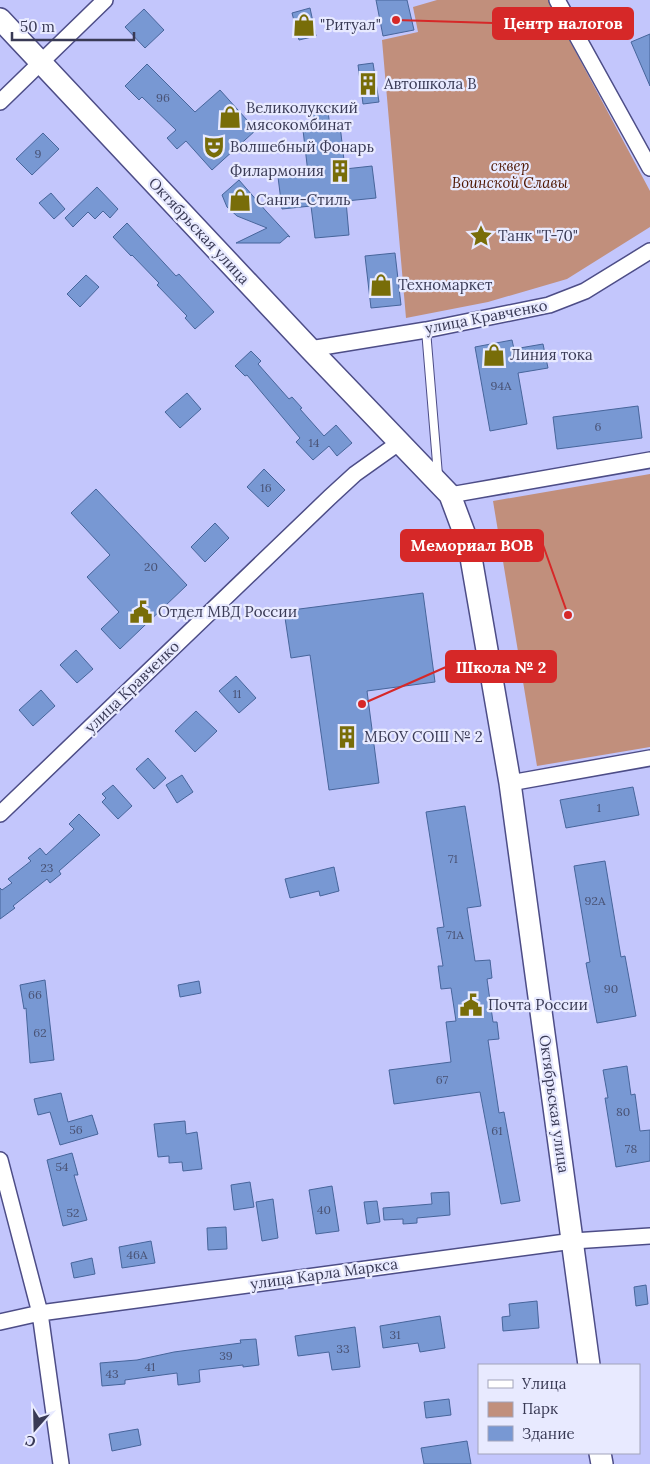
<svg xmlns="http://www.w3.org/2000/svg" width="650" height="1464" font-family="Lora,serif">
<rect width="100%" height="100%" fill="#c3c6fc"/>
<path fill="#c18f7c" d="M437 0H548L650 191V227L567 279 488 302 406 318 382 40 418 32 413 7Z
M650 474V747L537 766 493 501Z"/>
<path fill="#7898d3" stroke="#47659b" d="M376 0H407L414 30 383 36Z
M310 8 316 36 299 40 292 13Z
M144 9 164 30 145 48 125 27Z
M650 34V86L631 42Z
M373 63 379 102 363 104 358 65Z
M147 64 195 112 220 90 256 130 212 170 186 141 177 149 167 138 176 130 142 97 139 100 125 86Z
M327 105 330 126 340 125 345 169 372 166 376 198 346 201 349 235 315 238 311 206 282 209 278 177 308 173 303 130 313 129 310 107Z
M43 133 59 149 32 175 16 159Z
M239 180 266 211 290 237 288 236 280 243H236L267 228 237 216 227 207 222 195Z
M97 187 118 209 110 218 103 211 95 219 88 212 73 227 65 218Z
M51 193 65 209 54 219 39 203Z
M127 223 176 276 179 274 214 312 195 329 185 318 187 316 157 285 159 283 132 255 131 256 113 237Z
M395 253 401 305 371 308 365 256Z
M86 275 99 287 80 307 67 294Z
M512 340 514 349 543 344 548 368 518 373 527 424 490 431 475 347Z
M251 351 261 361 258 364 289 399 292 397 302 408 300 409 324 436 336 425 352 443 337 456 329 446 313 460 296 442 300 438 247 375 245 376 235 366Z
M187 393 201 409 180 428 165 412Z
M638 406 642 438 557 449 553 417Z
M264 469 285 490 268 507 247 487Z
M96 489 187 585 120 649 101 629 119 612 87 577 110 555 71 513Z
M215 523 229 538 205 562 191 547Z
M423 593 435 682 367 691 379 783 329 790 310 655 291 658 284 611Z
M76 650 93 669 77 683 60 665Z
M236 676 256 698 239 713 219 691Z
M41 690 55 706 33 726 19 710Z
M196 711 217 731 195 752 175 731Z
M148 758 166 778 154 789 136 769Z
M182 775 193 792 177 803 166 785Z
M113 785 132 806 118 819 102 802 106 798 102 794Z
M633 787 639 815 566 828 560 800Z
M465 806 481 906 467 908 475 961 490 960 492 978 487 979 493 1022H497L499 1039 488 1040 499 1113 504 1112 520 1201 501 1204 480 1092 394 1104 389 1070 451 1062 446 1022 456 1021 451 988 441 989 438 966H443L437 928 444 927 426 812Z
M79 814 100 835 59 871 61 874 50 883 47 879 13 906 15 908 0 919V888L2 890 12 883 8 879 31 861 28 858 40 848 46 855 74 829 69 824Z
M605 861 621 957 625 956 636 1016 597 1023 586 963 590 962 574 866Z
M334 867 339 891 320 896 319 891 290 898 285 879Z
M45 980 54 1060 30 1063 26 1008 24 1009 20 985Z
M199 981 201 993 180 997 178 985Z
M627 1066 631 1095 635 1094 640 1131 650 1130V1161L616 1167 605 1098H608L603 1070Z
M61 1093 68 1122 92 1115 98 1134 60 1145 50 1112 38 1115 34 1099Z
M185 1121 186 1134 197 1132 202 1169 183 1171 182 1162 169 1163V1156L158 1157 154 1124Z
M72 1153 78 1175H74L87 1220 63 1226 47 1160Z
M250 1182 254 1207 234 1210 231 1185Z
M332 1186 339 1231 316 1234 309 1190Z
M449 1192 450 1215 417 1218V1223L403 1224V1219L384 1220 383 1208 432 1204 431 1193Z
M273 1199 278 1238 262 1241 256 1202Z
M377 1201 380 1222 367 1224 364 1202Z
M226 1227 227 1249 208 1250 207 1228Z
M151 1241 155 1263 122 1268 119 1247Z
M92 1258 95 1274 74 1278 71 1263Z
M646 1285 648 1304 636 1306 634 1287Z
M537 1301 539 1328 503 1331 502 1317 510 1316 509 1304Z
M440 1316 445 1348 420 1352 418 1343 383 1348 380 1326Z
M355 1327 360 1367 332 1370 329 1352 298 1356 295 1336Z
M256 1339 259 1365 243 1367V1365L199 1370 200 1382 178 1385 177 1373 125 1380V1384L102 1386 100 1363 137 1360 174 1352 241 1343 240 1340Z
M449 1399 451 1415 426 1418 424 1402Z
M138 1429 141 1445 112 1451 109 1434Z
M467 1441 471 1464H424L421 1448Z"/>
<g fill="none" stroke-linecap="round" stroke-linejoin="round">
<defs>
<path id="service" d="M426 330 438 475"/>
<path id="minor" d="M557 0 650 168
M0 102 105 0
M310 349 426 330 549 305 585 291 650 251
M450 495 650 460
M510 783 650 758
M0 814 330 497 355 474 400 442
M0 1160 40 1313 61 1464
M0 1322 40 1313 573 1241 650 1236"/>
<path id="secondary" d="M0 19 310 349 450 495 469 546 510 783 589 1365
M600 1453 602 1464"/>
</defs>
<use href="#service" stroke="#4d4d87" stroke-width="10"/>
<use href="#minor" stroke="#4d4d87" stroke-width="18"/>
<use href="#secondary" stroke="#4d4d87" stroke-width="24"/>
<use href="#service" stroke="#fff" stroke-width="8"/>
<use href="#minor" stroke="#fff" stroke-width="15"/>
<use href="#secondary" stroke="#fff" stroke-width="21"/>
</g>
<defs>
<symbol id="shop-bare" viewBox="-9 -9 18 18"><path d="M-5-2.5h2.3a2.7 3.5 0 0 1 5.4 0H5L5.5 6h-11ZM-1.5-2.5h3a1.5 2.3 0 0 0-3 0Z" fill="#786d09" stroke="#e8eaff" stroke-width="2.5" paint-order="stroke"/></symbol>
<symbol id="building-bare" viewBox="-9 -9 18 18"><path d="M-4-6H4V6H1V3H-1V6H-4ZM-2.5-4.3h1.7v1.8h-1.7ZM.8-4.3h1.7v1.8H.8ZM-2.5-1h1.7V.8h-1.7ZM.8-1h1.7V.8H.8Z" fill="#786d09" stroke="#e8eaff" stroke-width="2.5" paint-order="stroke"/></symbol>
<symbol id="theatre-bare" viewBox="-9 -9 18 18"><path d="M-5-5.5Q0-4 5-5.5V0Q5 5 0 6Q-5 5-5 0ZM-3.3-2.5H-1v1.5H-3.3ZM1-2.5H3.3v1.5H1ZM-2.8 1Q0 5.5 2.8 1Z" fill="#786d09" stroke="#e8eaff" stroke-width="2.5" paint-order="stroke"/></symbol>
<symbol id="sight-bare" viewBox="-9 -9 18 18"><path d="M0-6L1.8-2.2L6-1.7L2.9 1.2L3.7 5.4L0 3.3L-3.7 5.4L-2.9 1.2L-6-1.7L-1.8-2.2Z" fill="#786d09" stroke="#e8eaff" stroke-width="2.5" paint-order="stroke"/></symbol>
<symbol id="civic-bare" viewBox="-9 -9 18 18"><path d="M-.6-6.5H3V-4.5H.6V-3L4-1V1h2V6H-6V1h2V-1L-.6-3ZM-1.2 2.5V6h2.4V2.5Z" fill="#786d09" stroke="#e8eaff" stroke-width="2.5" paint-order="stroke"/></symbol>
</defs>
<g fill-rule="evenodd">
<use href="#shop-bare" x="288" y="9" width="32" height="32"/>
<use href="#building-bare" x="352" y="68" width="32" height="32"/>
<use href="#shop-bare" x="214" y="101" width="32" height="32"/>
<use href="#theatre-bare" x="198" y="131" width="32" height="32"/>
<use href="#building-bare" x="324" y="155" width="32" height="32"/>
<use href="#shop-bare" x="224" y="184" width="32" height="32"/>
<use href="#sight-bare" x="465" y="220" width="32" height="32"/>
<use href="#shop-bare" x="365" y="269" width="32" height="32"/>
<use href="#shop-bare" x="478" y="339" width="32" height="32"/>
<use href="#civic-bare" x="125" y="596" width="32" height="32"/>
<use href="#building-bare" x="331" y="721" width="32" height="32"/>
<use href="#civic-bare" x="455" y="989" width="32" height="32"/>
</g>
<g text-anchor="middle" stroke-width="4.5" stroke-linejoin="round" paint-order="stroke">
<g font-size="12" fill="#495274">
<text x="163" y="102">96</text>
<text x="38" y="158">9</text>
<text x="501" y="390">94А</text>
<text x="598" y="431">6</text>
<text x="314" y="447">14</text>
<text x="266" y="492">16</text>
<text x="151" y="571">20</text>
<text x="237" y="698">11</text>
<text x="599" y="812">1</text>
<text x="453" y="863">71</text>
<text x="47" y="872">23</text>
<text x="595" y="905">92А</text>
<text x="455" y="939">71А</text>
<text x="611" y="993">90</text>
<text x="35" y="999">66</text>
<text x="40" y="1037">62</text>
<text x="442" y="1084">67</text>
<text x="623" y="1116">80</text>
<text x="76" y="1134">56</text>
<text x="497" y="1135">61</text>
<text x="631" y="1153">78</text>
<text x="62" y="1171">54</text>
<text x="324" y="1214">40</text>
<text x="73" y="1217">52</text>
<text x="137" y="1259">46А</text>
<text x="395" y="1339">31</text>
<text x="343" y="1353">33</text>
<text x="226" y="1360">39</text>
<text x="150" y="1371">41</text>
<text x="112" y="1378">43</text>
</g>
<g font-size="15" fill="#393a55" stroke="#e8eaff" text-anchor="start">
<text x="320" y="30">"Ритуал"</text>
<text x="384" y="89">Автошкола В</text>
<text x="246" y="113">Великолукский<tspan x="246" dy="17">мясокомбинат</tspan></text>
<text x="230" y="152">Волшебный Фонарь</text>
<text x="324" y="176" text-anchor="end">Филармония</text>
<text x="256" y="205">Санги-Стиль</text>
<text x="498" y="241">Танк "Т-70"</text>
<text x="398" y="290">Техномаркет</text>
<text x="510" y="360">Линия тока</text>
<text x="158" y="617">Отдел МВД России</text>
<text x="364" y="742">МБОУ СОШ № 2</text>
<text x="488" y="1010">Почта России</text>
</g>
<g font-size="15" font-style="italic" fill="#4d1500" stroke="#e8eaff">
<text x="510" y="171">сквер<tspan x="510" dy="17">Воинской Славы</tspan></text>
</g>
<g font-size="15" fill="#393a55" stroke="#e8eaff">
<text transform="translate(199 231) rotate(47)" y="5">Октябрьская улица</text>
<text transform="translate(486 317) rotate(-11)" y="5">улица Кравченко</text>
<text transform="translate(132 687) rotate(-44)" y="5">улица Кравченко</text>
<text transform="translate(554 1104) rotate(82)" y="5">Октябрьская улица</text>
<text transform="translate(324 1274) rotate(-8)" y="5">улица Карла Маркса</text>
</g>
</g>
<path fill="none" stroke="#d62828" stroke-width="2" d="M396 20L493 23M568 615L543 545M362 704L446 667"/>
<g fill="#d62828" stroke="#e8eaff" stroke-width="2">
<circle cx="396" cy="20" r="5"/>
<circle cx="568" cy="615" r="5"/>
<circle cx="362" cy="704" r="5"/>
</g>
<g fill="#d62828" stroke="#d62828" stroke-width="2">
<rect x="493" y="8" width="140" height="31" rx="5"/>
<rect x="401" y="530" width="142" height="31" rx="5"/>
<rect x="446" y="651" width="110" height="31" rx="5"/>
</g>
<g font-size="16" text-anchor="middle" font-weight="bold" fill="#fff">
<text x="563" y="29">Центр налогов</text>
<text x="472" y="551">Мемориал ВОВ</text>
<text x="501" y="673">Школа № 2</text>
</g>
<rect x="478" y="1364" width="162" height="90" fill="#e8eaff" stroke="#a2a4bb"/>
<rect x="488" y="1380" width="25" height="8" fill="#ffffff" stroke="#a2a4bb"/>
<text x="522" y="1389" font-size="15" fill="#393a55">Улица</text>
<rect x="488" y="1402" width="25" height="15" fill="#c18f7c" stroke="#a2a4bb"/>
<text x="522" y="1414" font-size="15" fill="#393a55">Парк</text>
<rect x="488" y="1426" width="25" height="15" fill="#7898d3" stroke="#a2a4bb"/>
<text x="522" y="1439" font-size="15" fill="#393a55">Здание</text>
<g transform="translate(35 1429) rotate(200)" stroke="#e8eaff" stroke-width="4" paint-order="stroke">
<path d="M0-4L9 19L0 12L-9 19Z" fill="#393a55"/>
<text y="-8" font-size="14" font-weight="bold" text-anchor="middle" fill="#393a55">С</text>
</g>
<path d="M12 32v8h122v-8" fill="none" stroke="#393a55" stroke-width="2.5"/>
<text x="20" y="32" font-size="15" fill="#393a55" stroke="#e8eaff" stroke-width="4" paint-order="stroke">50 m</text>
</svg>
